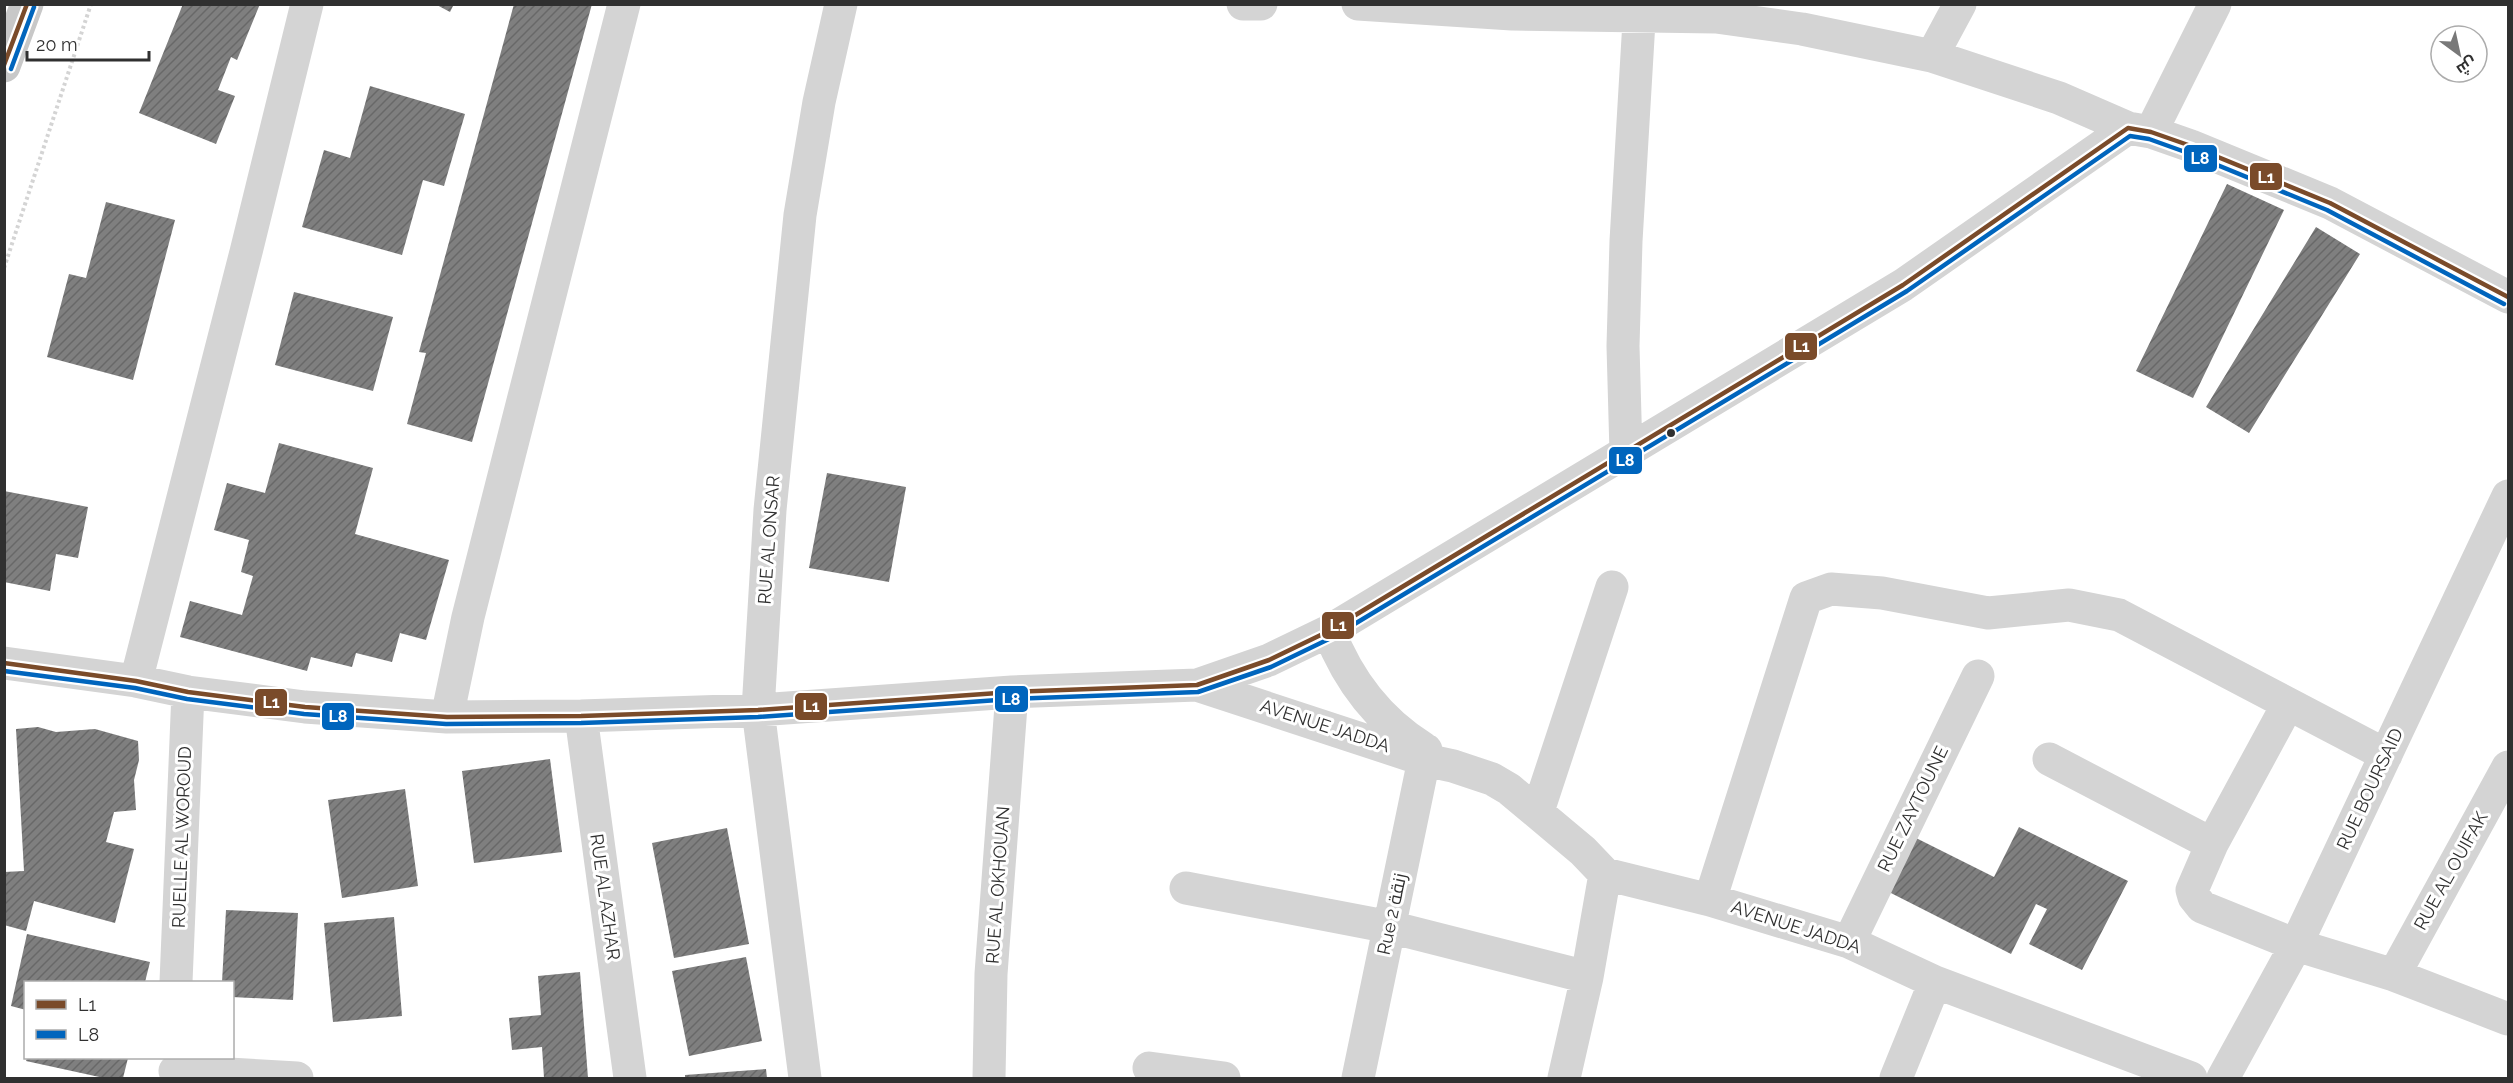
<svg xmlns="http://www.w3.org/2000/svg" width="2513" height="1083" font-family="Raleway,Cairo,sans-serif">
<defs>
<pattern id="building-hatch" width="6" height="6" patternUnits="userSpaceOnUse" patternTransform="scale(1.5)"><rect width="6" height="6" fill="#7f7f7f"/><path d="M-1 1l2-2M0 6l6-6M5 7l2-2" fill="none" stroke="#686868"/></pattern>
</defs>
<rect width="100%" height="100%" fill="#fff"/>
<path fill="url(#building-hatch)" d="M183 4H260L237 60 231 57 218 90 235 96 216 144 139 113Z
M435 4H454L450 12Z
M514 4H592L472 442 407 424 426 353 419 352Z
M370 86 465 114 444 186 423 180 402 255 302 227 324 150 350 158Z
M2227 184 2284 210 2193 398 2136 371Z
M106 202 175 220 133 380 47 357 69 274 86 278Z
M2316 227 2360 254 2249 433 2206 407Z
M294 292 393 317 373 391 275 365Z
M279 443 373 468 355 534 449 560 426 640 400 633 392 662 356 653 352 667 311 657 307 671 180 637 190 601 242 615 253 576 241 572 249 540 214 530 227 483 265 493Z
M827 473 906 487 889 582 809 568Z
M4 491 88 507 78 558 56 554 50 591 4 582Z
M38 727 56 732 95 729 138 741 139 760 134 780 136 810 114 812 106 842 134 849 115 923 34 901 26 931 4 925V872L24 871 16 729Z
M550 759 562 852 474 863 462 771Z
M405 789 418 886 342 898 328 800Z
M2019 827 2128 881 2082 970 2029 944 2047 909 2036 904 2011 954 1885 890 1912 836 1994 877Z
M727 828 749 944 674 958 652 843Z
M226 910 298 913 293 1000 232 997V982H222Z
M394 917 402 1016 333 1022 324 923Z
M27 934 150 962 145 982H26V1010L11 1006Z
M746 957 762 1041 689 1056 672 971Z
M580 972 588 1078H544L542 1047 512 1050 509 1018 541 1015 538 976Z
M27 1058H128L123 1078H104L26 1061Z
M766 1069 767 1078H685V1075Z"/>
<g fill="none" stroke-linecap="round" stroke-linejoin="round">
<path stroke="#d4d4d4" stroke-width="4" stroke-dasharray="3 3" stroke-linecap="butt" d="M4 268 91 4"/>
<path stroke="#d4d4d4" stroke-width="33" d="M1243 4H1261
M1358 4 1512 14 1716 17 1802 29 1932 56 2059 98 2128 128 2151 132 2191 146 2330 203 2508 297
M1932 56 1960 4
M2151 132 2215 4
M1626 453 1623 346 1626 241 1640 4
M1329 631C1348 680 1378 720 1423 748
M4 663 136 681 188 692 305 707 447 717 581 716 758 710 1012 692 1197 685 1269 660 1329 631 1903 285 2128 128
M136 681 246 252 307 4
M1197 685 1425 760 1453 766 1492 779 1509 789 1583 851 1605 874 1710 900 1849 942 1935 982 2191 1078
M581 716 630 1078
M447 717 468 617 624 4
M2049 759 2212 844 2192 890 2194 897 2202 907 2296 945 2394 975 2508 1019
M1538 811 1612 587
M2212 844 2288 704
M1186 888 1390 927 1587 977
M1710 900 1806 598 1831 589 1882 593 1988 613 2069 605 2119 615 2386 755
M1849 942 1978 676
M2394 975 2508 767
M176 982 188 692
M1149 1068 1224 1078
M175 1071 297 1078
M805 1078 758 710 770 510 800 215 819 102 841 4
M989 1078 991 974 1012 692
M1358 1078 1426 750
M1564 1078 1587 977 1605 874
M1896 1078 1935 982
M2223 1078 2296 945 2508 496"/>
<path stroke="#c8c8c8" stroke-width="33" d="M4 66 27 4"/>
<defs>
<path id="bus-1" d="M4 65 27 4
M4 663 136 681 188 692 305 707 447 717 581 716 758 710 1012 692 1197 685 1269 660 1329 631 1903 285 2128 128 2151 132 2191 146 2330 203 2508 297"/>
<path id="bus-2" d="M11 69 34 7
M4 671 135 688 187 699 304 714 446 724 581 723 758 717 1012 699 1198 692 1271 667 1333 637 1907 291 2130 136 2149 139 2188 153 2327 210 2504 304"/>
</defs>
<use href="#bus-1" stroke="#fff" stroke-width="9"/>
<use href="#bus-2" stroke="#fff" stroke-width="9"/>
<use href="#bus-1" stroke="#7a4b2a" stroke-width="4.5"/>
<use href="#bus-2" stroke="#0065bd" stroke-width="4.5"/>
</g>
<circle fill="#303030" stroke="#fff" stroke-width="2" cx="1671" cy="433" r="5"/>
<g text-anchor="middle" stroke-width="6" stroke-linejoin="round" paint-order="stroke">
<g font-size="18" fill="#303030" stroke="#fff">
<text transform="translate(769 540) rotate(-86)" y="6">RUE AL ONSAR</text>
<text transform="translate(1325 726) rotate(18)" y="6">AVENUE JADDA</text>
<text transform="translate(2370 789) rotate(-65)" y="6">RUE BOURSAID</text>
<text transform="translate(1913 809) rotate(-64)" y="6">RUE ZAYTOUNE</text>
<text transform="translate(182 837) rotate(-88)" y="6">RUELLE AL WOROUD</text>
<text transform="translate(2451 871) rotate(-61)" y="6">RUE AL OUIFAK</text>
<text transform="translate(998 885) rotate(-86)" y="6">RUE AL OKHOUAN</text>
<text transform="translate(605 897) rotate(82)" y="6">RUE AL AZHAR</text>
<text transform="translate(1392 914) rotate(-78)" y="6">Rue 2 زنقة</text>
<text transform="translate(1796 927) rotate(18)" y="6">AVENUE JADDA</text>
</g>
</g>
<g stroke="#fff" stroke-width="2">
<rect x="2183" y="144" width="35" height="29" rx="6" fill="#0065bd"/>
<rect x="2249" y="162" width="34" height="29" rx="6" fill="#7a4b2a"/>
<rect x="1784" y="332" width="34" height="29" rx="6" fill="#7a4b2a"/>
<rect x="1608" y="446" width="35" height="29" rx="6" fill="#0065bd"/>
<rect x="1321" y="611" width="34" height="29" rx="6" fill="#7a4b2a"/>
<rect x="994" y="685" width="35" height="28" rx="6" fill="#0065bd"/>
<rect x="254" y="688" width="34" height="29" rx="6" fill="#7a4b2a"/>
<rect x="794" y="692" width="34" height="29" rx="6" fill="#7a4b2a"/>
<rect x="321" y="702" width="34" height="29" rx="6" fill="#0065bd"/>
</g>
<g font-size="16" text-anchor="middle" font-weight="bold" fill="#fff">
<text x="2200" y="164">L8</text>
<text x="2266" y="183">L1</text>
<text x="1801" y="352">L1</text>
<text x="1625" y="466">L8</text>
<text x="1338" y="631">L1</text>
<text x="1011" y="705">L8</text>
<text x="271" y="708">L1</text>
<text x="811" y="712">L1</text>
<text x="338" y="722">L8</text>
</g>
<rect width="2513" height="1083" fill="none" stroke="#303030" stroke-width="12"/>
<rect x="24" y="981" width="210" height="78" fill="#ffffff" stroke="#acacac" stroke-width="1.5"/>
<rect x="36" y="1000" width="30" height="9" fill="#7a4b2a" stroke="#acacac" stroke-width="1.5"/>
<text x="78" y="1011" font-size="18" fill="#303030">L1</text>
<rect x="36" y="1030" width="30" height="9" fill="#0065bd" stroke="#acacac" stroke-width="1.5"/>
<text x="78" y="1041" font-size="18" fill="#303030">L8</text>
<g transform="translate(2459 54) rotate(147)"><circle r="28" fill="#ffffff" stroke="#acacac" stroke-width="1.5"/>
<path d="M0-4.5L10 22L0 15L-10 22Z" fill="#787878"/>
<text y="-9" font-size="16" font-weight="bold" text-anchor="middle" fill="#303030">ش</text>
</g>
<path d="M27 51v9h122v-9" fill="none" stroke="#303030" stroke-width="3"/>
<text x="36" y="51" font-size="18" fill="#303030" stroke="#ffffff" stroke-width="4.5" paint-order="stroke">20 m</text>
</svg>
